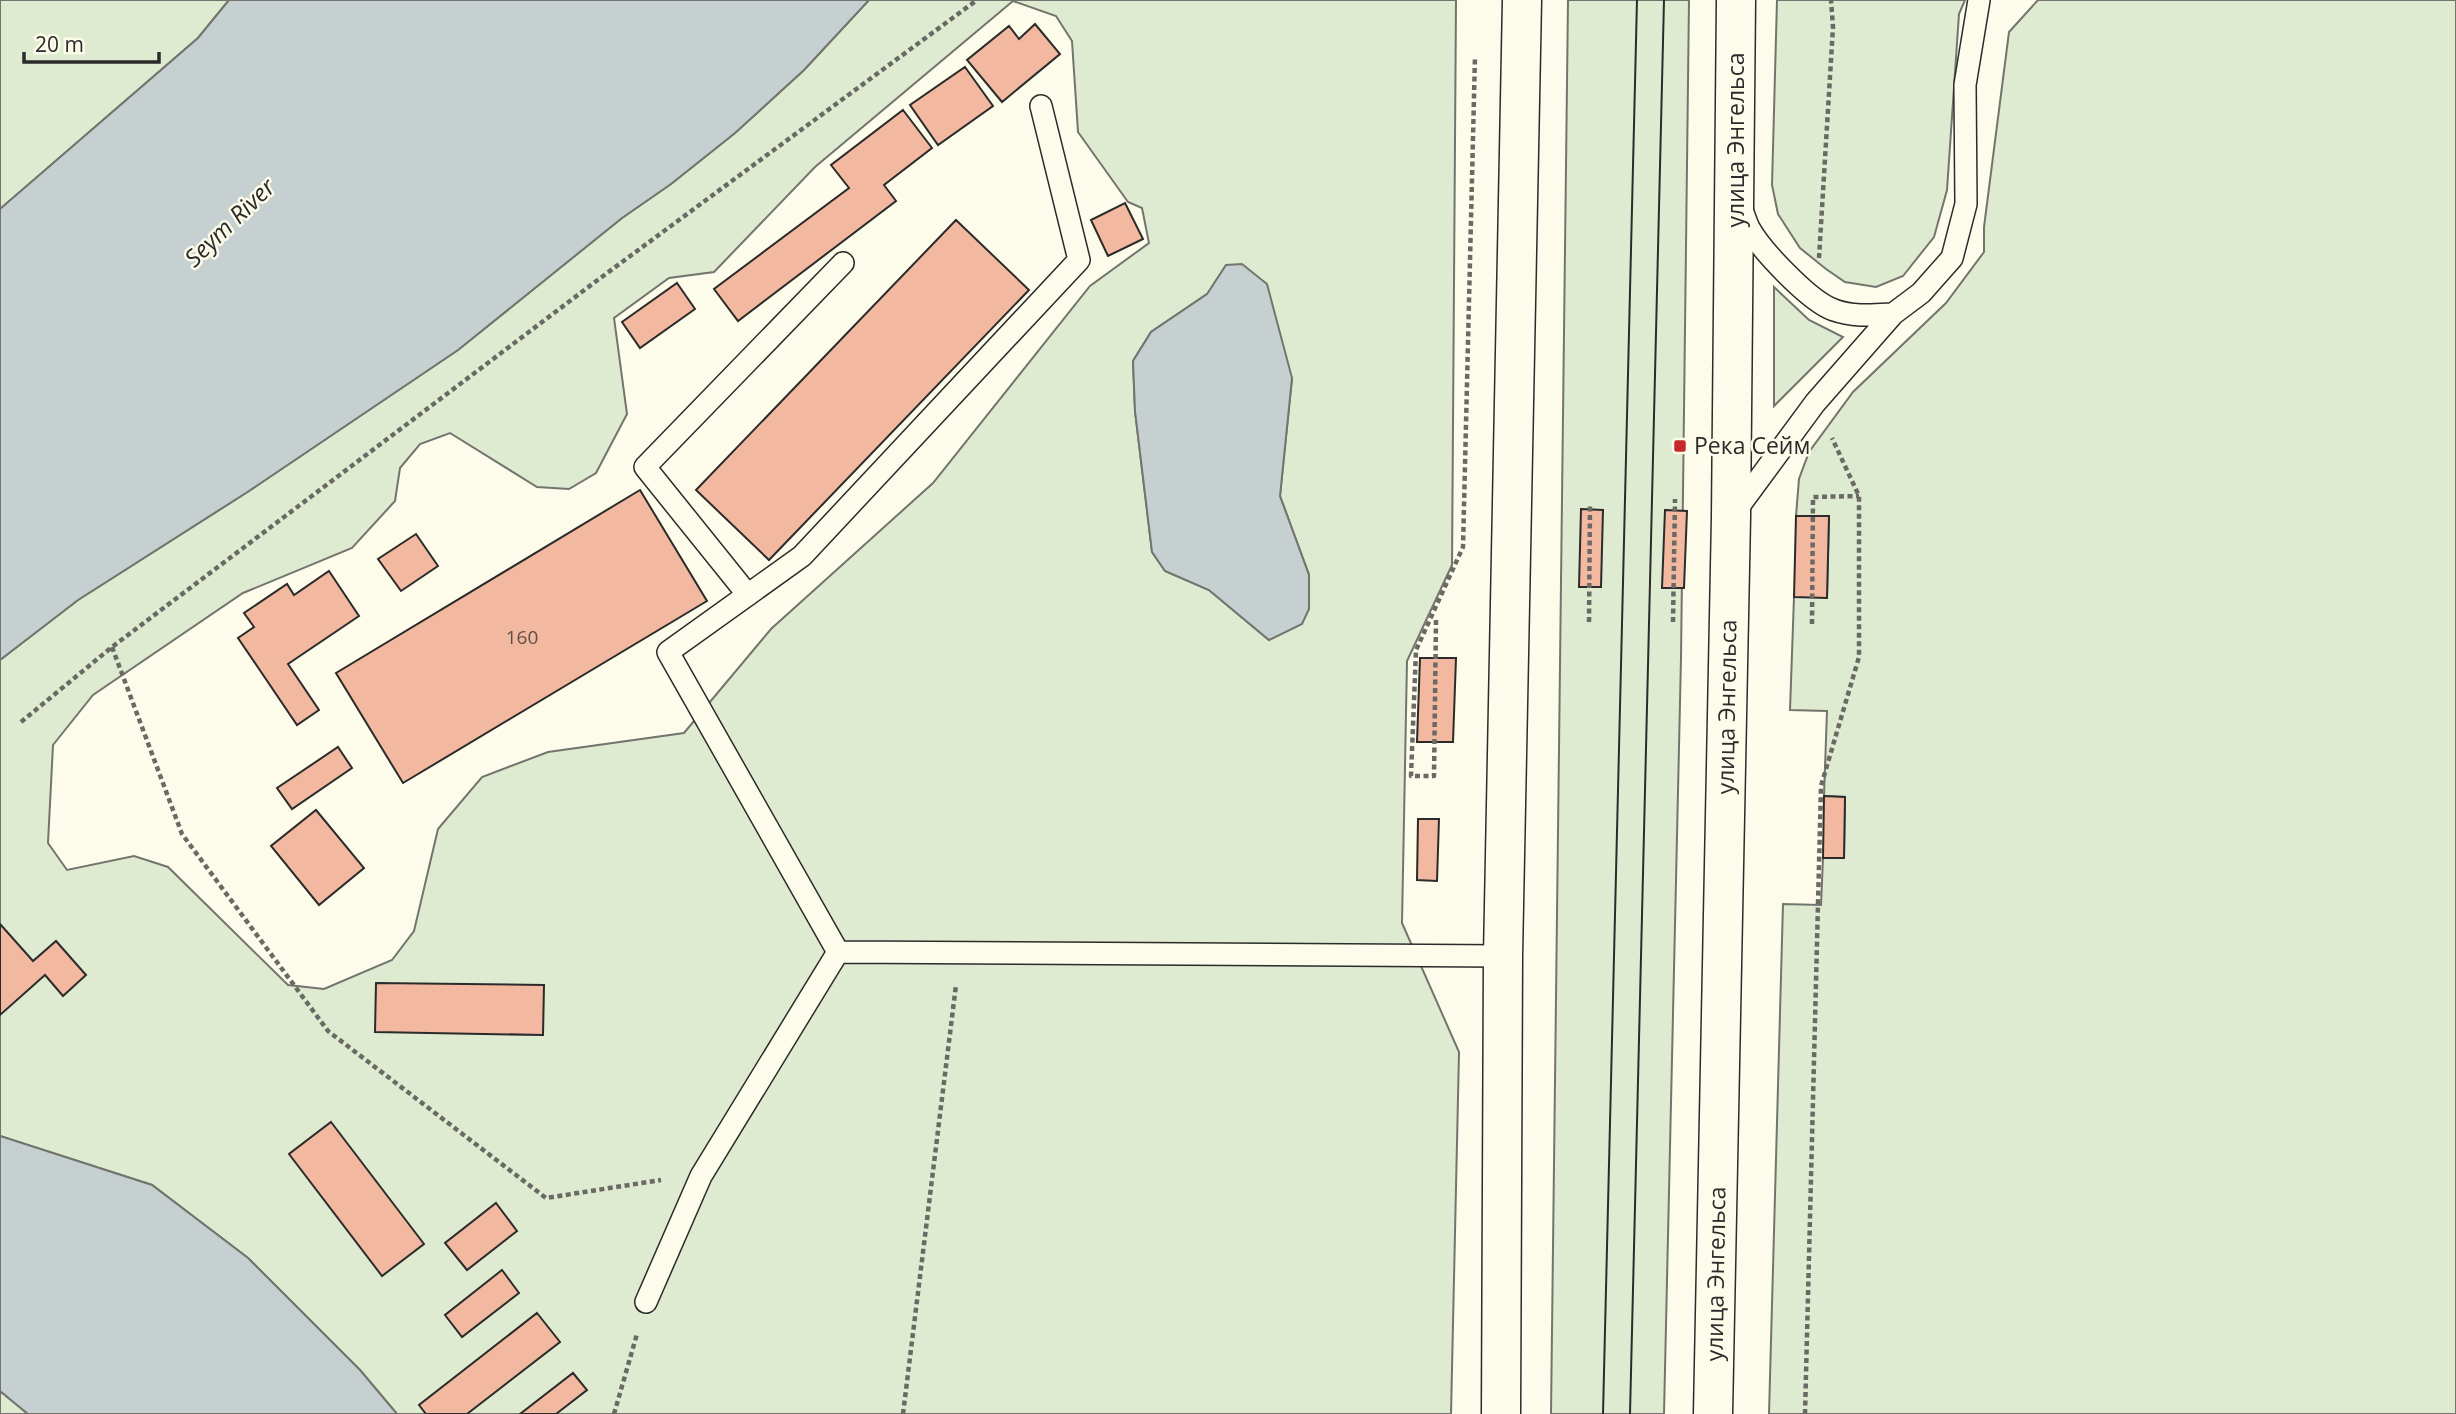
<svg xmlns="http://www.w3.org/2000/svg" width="2456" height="1414" font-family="'Open Sans',sans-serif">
<rect width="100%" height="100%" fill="#fdfbea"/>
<path fill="#deebd1" stroke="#74746e" stroke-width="2" fill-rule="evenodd" d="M0 0H229L198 38 0 209Z
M869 0H1456L1452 565 1407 661 1402 923 1459 1052 1451 1414H397L360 1370 248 1258 152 1185 0 1136V660L78 600 249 491 458 350 622 218 671 184 735 133 804 70ZM1013 1 1056 16 1072 41 1078 132 1128 202 1142 208 1149 243 1090 286 933 483 771 629 684 733 548 752 482 777 438 829 414 931 392 960 324 989 288 985 168 867 134 856 67 870 48 843 53 745 93 695 243 593 352 548 395 501 400 468 420 444 450 433 537 487 569 489 596 473 627 414 614 318 669 278 714 272 815 167ZM1207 294 1292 378 1280 496 1309 575 1269 640 1209 590 1165 571 1152 552 1135 411 1133 361 1151 332Z
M1568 0H1689L1681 658 1664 1414H1551Z
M1777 0H1965L1959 14 1947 190 1934 237 1903 276 1876 287 1845 282 1826 269 1800 248 1778 214 1772 185Z
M2038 0H2456V1414H1769L1783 904 1821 905 1823 858H1844L1845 797 1824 796 1827 711 1790 710 1794 597H1827L1829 516H1796L1799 479 1809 452 1853 392 1946 303 1984 252V227L2009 32Z
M1774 287 1809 320 1843 337 1774 406Z
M0 1391 28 1414H0Z"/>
<path fill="#c7d0d0" stroke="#74746e" stroke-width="2" d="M229 0H869L804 70 735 133 671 184 622 218 458 350 249 491 78 600 0 660V209L198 38Z
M1242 264 1267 284 1292 378 1280 496 1309 575V609L1302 624 1269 640 1209 590 1165 571 1152 552 1135 411 1133 361 1151 332 1207 294 1226 265Z
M0 1136 152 1185 248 1258 360 1370 397 1414H28L0 1391Z"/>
<path fill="#f2b8a0" stroke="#2b2b2b" stroke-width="2" d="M1035 24 1060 54 1002 102 967 60 1009 26 1019 39Z
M965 67 993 106 938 145 910 105Z
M903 110 932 148 884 185 896 201 738 321 714 289 849 188 831 165Z
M1125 203 1143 239 1108 256 1091 220Z
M956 220 1029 290 769 560 696 490Z
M677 283 695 309 640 348 622 322Z
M640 490 707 601 403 783 336 673Z
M1581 509 1603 510 1601 587H1579Z
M1665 510 1687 511 1684 588H1662Z
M1796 516H1829L1827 598 1794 597Z
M416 534 438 566 401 591 378 559Z
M329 571 359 616 288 664 319 710 297 725 238 638 254 627 244 613 287 584 294 595Z
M1420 658H1456L1453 742H1417Z
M338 747 352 768 292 809 277 788Z
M1824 796 1845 797 1844 858H1823Z
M316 810 364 868 319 905 271 846Z
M1418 819H1439L1437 881 1417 880Z
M0 924 33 961 56 941 86 975 63 996 45 975 0 1015Z
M376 983 544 985 543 1035 375 1032Z
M331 1122 424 1244 382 1276 289 1154Z
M496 1203 517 1231 467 1270 445 1243Z
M502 1270 519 1293 462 1337 445 1315Z
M537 1313 560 1342 467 1414H426L419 1405Z
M573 1373 587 1390 556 1414H520Z"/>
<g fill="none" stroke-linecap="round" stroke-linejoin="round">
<defs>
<path id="service" d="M1741 208C1744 214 1746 222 1749 228 1761 250 1810 302 1834 310 1853 317 1873 315 1893 314
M1734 513 1815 403 1893 314 1921 293 1952 258 1966 204 1965 85 1979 0
M748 595 645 467 843 263
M838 952 668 652 802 556 1079 260 1041 106
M646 1302 701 1176 838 952 1503 956"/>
<path id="primary" d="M1501 1414 1503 956 1522 0
M1713 1414 1731 517 1736 0"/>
</defs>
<use href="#service" stroke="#2b2b2b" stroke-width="24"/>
<use href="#primary" stroke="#2b2b2b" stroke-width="41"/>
<path stroke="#6a6964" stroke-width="4.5" stroke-dasharray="5 3.5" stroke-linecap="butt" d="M1819 258 1833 27 1831 0
M1436 620 1434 776H1411L1416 650 1463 547 1475 56
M1589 622 1590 505
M1673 622 1675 499
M1812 624 1813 497 1859 496
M112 647 182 834 328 1031 546 1198 661 1180
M21 722 112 647 595 282 977 0
M614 1414 637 1334
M903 1414 956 985
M1805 1414 1821 786 1859 657V496L1832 438"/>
<use href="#service" stroke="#fdfbea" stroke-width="21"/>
<use href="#primary" stroke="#fdfbea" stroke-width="38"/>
<path stroke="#2b2b2b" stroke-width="2" d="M1603 1414 1637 0
M1630 1414 1664 0"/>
</g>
<rect fill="#c62828" stroke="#fdfbea" stroke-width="2.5" x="1673" y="439" width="14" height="14" rx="3.5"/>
<g text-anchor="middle" stroke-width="5" stroke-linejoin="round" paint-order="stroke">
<g font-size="19" fill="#5d4e48">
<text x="522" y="644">160</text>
</g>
<g font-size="23" fill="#2b2b2b" stroke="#fdfbea">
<text transform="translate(1736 140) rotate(-90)" y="8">улица Энгельса</text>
<text transform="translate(1727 707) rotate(-89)" y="8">улица Энгельса</text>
<text transform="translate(1716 1274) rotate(-89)" y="8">улица Энгельса</text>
</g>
<g font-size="23" fill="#2b2b2b" stroke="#fdfbea" text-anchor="start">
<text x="1694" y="454">Река Сейм</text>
</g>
<g font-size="24" font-style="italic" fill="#2b2b2b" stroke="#fdfbea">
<text transform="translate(230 223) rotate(-44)" y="8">Seym River</text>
</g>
</g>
<path d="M24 52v10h135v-10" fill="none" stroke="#2b2b2b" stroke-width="3.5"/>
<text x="35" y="52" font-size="21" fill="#2b2b2b" stroke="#fdfbea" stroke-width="5" paint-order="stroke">20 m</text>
</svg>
